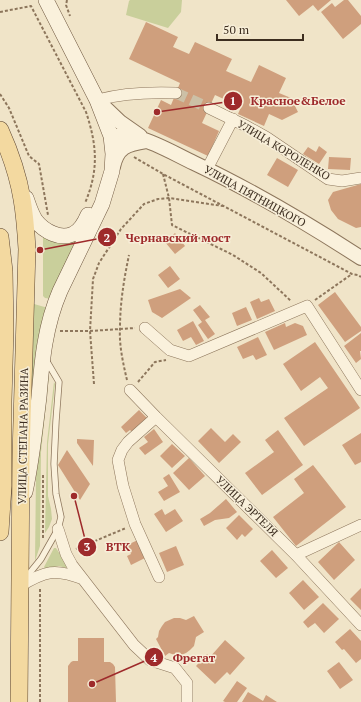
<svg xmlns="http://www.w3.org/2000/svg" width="361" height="702" font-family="'PT Serif',serif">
<rect width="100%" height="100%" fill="#f0e4c8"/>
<path fill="#c9cf9b" d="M130 0H182L181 12 168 28 126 15 129 1Z
M43 237C58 244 63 244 79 240L52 299 45 298 43 296Z
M34 304 48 308 31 398Z
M45 370 49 375 41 452 40 546 35 561 36 475Z
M54 382 55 384 48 444V496L51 509 52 519 49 527 45 533 47 442Z
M54 548H56L67 565 66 568 59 566 45 569 44 567Z"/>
<path fill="#cf9f7d" d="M286 0H331L318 11 313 5 299 16Z
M344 0H348L361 16V24L343 39 321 12 332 3 335 7Z
M146 22 178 37 173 47 189 54 195 42 232 59 226 71 251 82 259 65 286 78 279 93 291 98 298 112 282 120 269 114 264 126 238 114 241 107 215 95 202 123 219 131 208 156 148 128 161 100 171 105 180 83 129 59Z
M319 146 327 152 319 164 303 154 308 147 316 152Z
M329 157 351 158 350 170 328 169Z
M277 158 298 170 288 187 267 175Z
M361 184V227L356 228 338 219 331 210 328 200 333 192Z
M175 233 185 246 175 254 165 242Z
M170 266 180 279 168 288 158 275Z
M180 289 191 298 162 318 152 312 148 300Z
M335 292 361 327V331L345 342 318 305Z
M259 298 261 302 269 299 275 311 257 319 250 302Z
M200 305 210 317 205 320 215 334 208 339 198 325 202 322 193 310Z
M246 307 252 320 237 326 232 313Z
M193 321 204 341 196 345 191 337 183 341 177 330Z
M285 323 286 327 295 323 303 326 307 335 274 350 265 332Z
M361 333V351H360L361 359 356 363 344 346Z
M258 337 267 355 256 360 253 355 243 359 237 347Z
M315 342 360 408 304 446 284 418 328 388 320 377 301 391 283 364Z
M139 410 149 420 134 434 130 430 126 433 121 427Z
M211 428 225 442 233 434 241 442 219 463 198 441Z
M154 429 163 442 145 455 139 448 148 442 144 437Z
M278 430 303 465 262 495 245 473 274 452 265 440Z
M361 433V462L355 465 342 445Z
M77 439 94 440 93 466 77 443Z
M172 444 185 456 172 468 160 456Z
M67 450 90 484 80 500 58 465Z
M189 458 205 476 189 490 173 473Z
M313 465 346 507 296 546 273 517 304 493 294 479Z
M169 474 180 492 164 501 158 492 168 486 163 478Z
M226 499 237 512 229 518 215 520 204 526 200 519 210 513Z
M162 509 165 515 175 509 183 521 166 532 154 514Z
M239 515 253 529 245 537 242 534 237 540 226 528Z
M138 540 145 558 131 565 127 556 131 554 127 545Z
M339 542 355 560 334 580 318 562Z
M176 546 184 565 167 572 159 553Z
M272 550 288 568 276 578 260 561Z
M303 580 319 597 304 610 289 593Z
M361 588V610L350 599Z
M323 603 339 619 324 633 315 623 308 628 303 622Z
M194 616 204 632 196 637 194 646 190 650 186 653 181 655H175L169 653 165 656 156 639 158 637 159 631 162 626 165 622 174 618H180L186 620Z
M350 629 361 641V659L356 663 344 649 342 650 335 642Z
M78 638H104V662H110L113 664 115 667 116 702H68V666L71 662 73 661H78Z
M225 640 245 658 230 675 227 672 215 684 196 666 207 654 210 657Z
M339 662 353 680 340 689 327 671Z
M237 681 247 688 237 702H225L223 701Z
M248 692 263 701 266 695 277 702H242Z"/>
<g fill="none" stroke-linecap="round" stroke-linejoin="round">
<path stroke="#ccc0a6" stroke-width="11" stroke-dasharray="11 5.5" stroke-linecap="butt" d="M176 93 209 108"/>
<defs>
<path id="service" d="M24 580 41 559 58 529 61 517 56 494 54 464 56 421 59 382 46 360"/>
<path id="minor" d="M97 100C123 93 149 92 176 93
M209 108 246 126 266 137 328 179 342 181 361 178
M207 169 233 119
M145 328 170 350 189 356 307 306 361 390
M130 390 156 417 296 555 361 625
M156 417 128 442 122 450 118 460 123 486 135 524 159 577
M58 529 66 554 72 565 134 645 150 660 175 668 187 683V702
M296 555 361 525
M20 586C45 571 55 568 83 579"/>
<path id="tertiary" d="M97 100 120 122 140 136
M111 136C120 135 129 135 138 138 157 143 175 154 194 163 251 190 307 223 361 258
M113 167C117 147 127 144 146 141"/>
<path id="secondary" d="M26 198C29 206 31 214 36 221 44 231 60 240 73 234 80 231 85 222 88 215
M25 492C32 460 35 429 39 397 42 360 45 326 60 291L102 204 112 171 113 154 111 136 97 100 46 0"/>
<path id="primary" d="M0 130C10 152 18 175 22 199 25 216 26 232 27 249L21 456 19 702
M0 237 4 271 5 330 3 401V486L0 532"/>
</defs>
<use href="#service" stroke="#8d765c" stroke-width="7"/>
<use href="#minor" stroke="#8d765c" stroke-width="12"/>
<use href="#tertiary" stroke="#8d765c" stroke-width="16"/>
<use href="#secondary" stroke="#6f573f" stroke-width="16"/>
<use href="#primary" stroke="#5b4430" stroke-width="18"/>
<path stroke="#8d765c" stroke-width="2" stroke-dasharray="3 2" stroke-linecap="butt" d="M67 0 66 5 70 16
M0 12 31 6 86 112C97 145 99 170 85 203
M0 94 9 108 29 156 39 164 48 215
M134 157 163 174 352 274 358 275 361 277
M163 174 169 198 172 225 233 255 261 273 291 301
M315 300 352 274
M60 331H90L135 328
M127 380C123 363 119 345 120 328 120 303 124 279 129 255
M138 382 155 362 166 360
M94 384 90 331 93 279 99 263 121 229 144 204 158 199 169 198 223 206
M43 475V538
M76 549 126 528
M40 702V587"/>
<use href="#service" stroke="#faf1dc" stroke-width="5.5"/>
<use href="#minor" stroke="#faf1dc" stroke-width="11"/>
<use href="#tertiary" stroke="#faf1dc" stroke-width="14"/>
<use href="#secondary" stroke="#faf1dc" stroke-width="15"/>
<use href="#primary" stroke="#f3d9a0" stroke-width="17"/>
</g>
<g text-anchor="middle" stroke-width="3" stroke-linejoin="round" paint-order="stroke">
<g font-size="11" fill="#3d2e20" stroke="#f7eed8">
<text transform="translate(284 150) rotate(31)" y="4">УЛИЦА КОРОЛЕНКО</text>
<text transform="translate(255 196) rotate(29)" y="4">УЛИЦА ПЯТНИЦКОГО</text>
<text transform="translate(23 436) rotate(-89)" y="4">УЛИЦА СТЕПАНА РАЗИНА</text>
<text transform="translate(247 506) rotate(44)" y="4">УЛИЦА ЭРТЕЛЯ</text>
</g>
</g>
<path fill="none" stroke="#9e2a2b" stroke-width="1.5" d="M157 112L233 101M40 250L107 237M74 496L87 547M92 684L154 657"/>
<g fill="#9e2a2b" stroke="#f7eed8" stroke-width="1.5">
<circle cx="157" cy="112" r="4"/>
<circle cx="40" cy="250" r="4"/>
<circle cx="74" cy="496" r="4"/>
<circle cx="92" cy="684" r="4"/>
<circle cx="233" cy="101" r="10"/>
<circle cx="107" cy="237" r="10"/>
<circle cx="87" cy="547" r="10"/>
<circle cx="154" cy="657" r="10"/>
</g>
<g font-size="12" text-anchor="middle" font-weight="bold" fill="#fff">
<text x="233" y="105">1</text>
<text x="107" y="242">2</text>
<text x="87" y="551">3</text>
<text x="154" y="662">4</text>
</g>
<g font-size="12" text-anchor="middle" font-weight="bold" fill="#9e2a2b" stroke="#f7eed8" stroke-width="3" stroke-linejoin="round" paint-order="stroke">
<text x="298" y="105">Красное&amp;Белое</text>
<text x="178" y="242">Чернавский мост</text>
<text x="118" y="551">ВТК</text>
<text x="194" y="662">Фрегат</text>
</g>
<path d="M217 34v6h86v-6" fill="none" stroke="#3d2e20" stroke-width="2"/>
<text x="223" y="34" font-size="12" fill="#3d2e20" stroke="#f7eed8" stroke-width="3" paint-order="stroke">50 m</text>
</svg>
